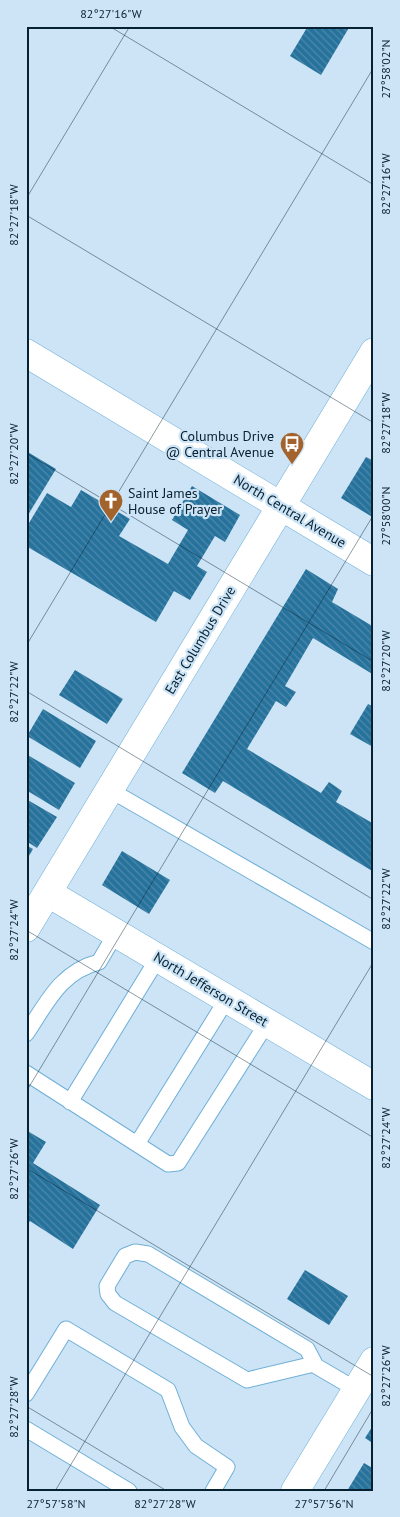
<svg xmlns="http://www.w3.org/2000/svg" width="400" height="1517" font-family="'PT Sans',sans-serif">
<defs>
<pattern id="building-back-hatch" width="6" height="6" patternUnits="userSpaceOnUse" patternTransform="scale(1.25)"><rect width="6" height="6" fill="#25729d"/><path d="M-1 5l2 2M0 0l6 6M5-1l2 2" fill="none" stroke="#5088a8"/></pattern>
</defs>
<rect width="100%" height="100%" fill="#cce4f5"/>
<path fill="url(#building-back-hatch)" d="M308 26H350L321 75 290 56Z
M26 451 56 469 28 515 26 514Z
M366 457 374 461V518L341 498Z
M192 486 240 515 225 542 215 536 197 566 207 572 190 600 174 591 156 622 26 546V528L47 493 71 507 81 490 130 519 119 536 168 564 188 530 172 520Z
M306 569 338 589 332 602 374 627V675L313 638 285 686 296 692 286 707 276 701 247 749 321 793 329 782 342 791 336 802 374 824V872L223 781 215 793 182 773Z
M75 670 123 699 107 724 59 695Z
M368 704 374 707 373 747 350 734Z
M43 709 96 741 80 768 27 736Z
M26 754 75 783 59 810 26 790Z
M26 799 57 817 37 848 26 841Z
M26 845 33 849 26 861Z
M122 851 170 880 149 914 102 885Z
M26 1130 46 1142 33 1163 100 1205 73 1249 30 1221 26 1227Z
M305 1270 348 1296 329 1325 287 1299Z
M374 1424V1444L365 1438Z
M364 1463 374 1469V1491H347Z"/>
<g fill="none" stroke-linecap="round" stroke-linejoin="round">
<defs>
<path id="service" d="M110 790 374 942
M26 1034C47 1003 60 972 99 962L116 933
M26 1073 168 1164 178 1163 267 1023
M70 1102 158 958
M137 1144 227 999
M314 1364 247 1380 115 1303 108 1294 107 1286 125 1256 135 1252 148 1254 307 1349 316 1366 357 1390
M26 1394 66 1329 168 1390 182 1427 196 1446 227 1467 213 1491
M26 1429 129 1491"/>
<path id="minor" d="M26 353 374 562
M48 893 374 1086
M295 1491 374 1361"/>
<path id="secondary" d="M26 928 374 352"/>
</defs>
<use href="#service" stroke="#6fafd7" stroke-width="17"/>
<use href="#minor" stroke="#6fafd7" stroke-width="29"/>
<use href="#secondary" stroke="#6fafd7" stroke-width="29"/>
<use href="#service" stroke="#fff" stroke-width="15"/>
<use href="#minor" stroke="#fff" stroke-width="28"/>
<use href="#secondary" stroke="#fff" stroke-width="28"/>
</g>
<path fill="none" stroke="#062131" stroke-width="1" stroke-opacity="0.45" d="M109 26 374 185M26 199 130 26M26 215 374 423M26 453 374 662M26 646 374 67M26 691 374 900M26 930 374 1138M26 1092 374 514M26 1168 374 1377M26 1406 167 1491M55 1491 374 961M324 1491 374 1407"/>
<defs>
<symbol id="bus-pin" viewBox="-11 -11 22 30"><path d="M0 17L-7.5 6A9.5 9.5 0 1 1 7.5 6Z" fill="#a3632d" stroke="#cce4f5"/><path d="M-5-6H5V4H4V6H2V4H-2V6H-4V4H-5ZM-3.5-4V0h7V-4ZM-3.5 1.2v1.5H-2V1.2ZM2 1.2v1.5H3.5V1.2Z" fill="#fff"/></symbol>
<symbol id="church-pin" viewBox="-11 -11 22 30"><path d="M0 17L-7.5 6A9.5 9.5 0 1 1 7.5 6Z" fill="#a3632d" stroke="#cce4f5"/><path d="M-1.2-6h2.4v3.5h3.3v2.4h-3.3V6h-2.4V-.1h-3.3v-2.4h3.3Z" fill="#fff"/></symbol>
</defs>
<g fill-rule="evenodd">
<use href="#bus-pin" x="278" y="430" width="28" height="38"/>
<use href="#church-pin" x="97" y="487" width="28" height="38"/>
</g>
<g text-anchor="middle" stroke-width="4.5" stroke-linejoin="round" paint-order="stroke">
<g font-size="14" fill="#062131" stroke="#cce4f5" text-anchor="end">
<text x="274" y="441">Columbus Drive<tspan x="274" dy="16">@ Central Avenue</tspan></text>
<text x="128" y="498" text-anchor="start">Saint James<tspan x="128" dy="16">House of Prayer</tspan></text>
</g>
<g font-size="14" fill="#062131" stroke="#cce4f5">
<text transform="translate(290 511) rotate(31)" y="5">North Central Avenue</text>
<text transform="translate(200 640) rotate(-59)" y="5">East Columbus Drive</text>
<text transform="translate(211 989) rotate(31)" y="5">North Jefferson Street</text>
</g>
</g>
<rect width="400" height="1517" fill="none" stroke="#cce4f5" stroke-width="55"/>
<rect x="28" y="28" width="344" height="1462" fill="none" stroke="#062131" stroke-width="2"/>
<g font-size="12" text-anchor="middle" fill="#062131">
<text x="111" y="18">82°27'16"W</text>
<text transform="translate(386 69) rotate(-90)" y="4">27°58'02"N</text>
<text transform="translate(386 184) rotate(-90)" y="4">82°27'16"W</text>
<text transform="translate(14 215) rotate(-90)" y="4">82°27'18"W</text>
<text transform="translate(386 423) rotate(-90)" y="4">82°27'18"W</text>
<text transform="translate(14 454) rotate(-90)" y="4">82°27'20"W</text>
<text transform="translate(386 516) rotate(-90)" y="4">27°58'00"N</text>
<text transform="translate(386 661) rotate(-90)" y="4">82°27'20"W</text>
<text transform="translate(14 692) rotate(-90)" y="4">82°27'22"W</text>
<text transform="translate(386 899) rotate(-90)" y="4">82°27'22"W</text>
<text transform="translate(14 930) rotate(-90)" y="4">82°27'24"W</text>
<text transform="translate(386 1138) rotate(-90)" y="4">82°27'24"W</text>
<text transform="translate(14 1169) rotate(-90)" y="4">82°27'26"W</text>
<text transform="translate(386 1376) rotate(-90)" y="4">82°27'26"W</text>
<text transform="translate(14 1407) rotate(-90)" y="4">82°27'28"W</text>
<text x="56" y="1508">27°57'58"N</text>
<text x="165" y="1508">82°27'28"W</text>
<text x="324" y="1508">27°57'56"N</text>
</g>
</svg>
